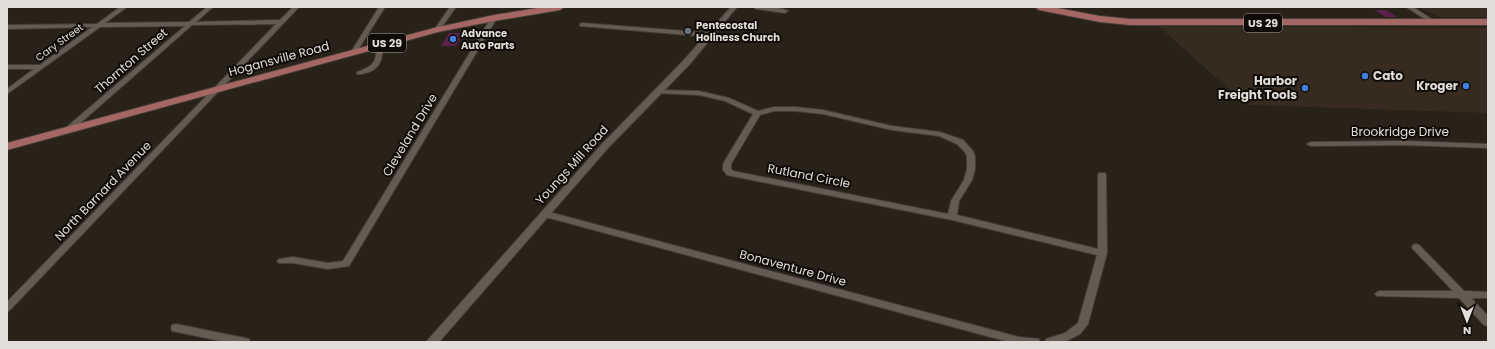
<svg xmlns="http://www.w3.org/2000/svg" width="1495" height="349" font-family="Poppins,sans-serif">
<rect width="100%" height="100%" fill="#292219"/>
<path fill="#362b1e" d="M1419 7H1488V17H1439Z
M1158 26 1488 28V113L1247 105Z"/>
<path fill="#5b224e" d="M1375 10H1386L1397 17H1386Z
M449 33H464L456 46H441Z"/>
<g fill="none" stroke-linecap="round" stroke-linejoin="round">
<defs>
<path id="minor" d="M120 7H127L105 23 189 22 207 7H213L196 22 280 20 293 7H299L10 310 7 312V302L276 24 192 25 69 133H63L62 131 185 26 100 27 7 94V89L34 69H7V65H40L92 27 7 29V25L97 24Z
M379 7H385L356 53H352L351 52Z
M450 7H456L439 31H435L434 30Z
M753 7C764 7 779 6 788 11L785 13 756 9Z
M1406 7H1413L1436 22 1433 24 1431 23Z
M494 16 497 18 349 266 328 269 293 263H279L277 261 279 259 293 257 328 263 343 261 491 18Z
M582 23 711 33 714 35 711 37 580 26V24Z
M380 43 383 45C382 57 382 67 369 72 365 73 361 75 357 74V72C374 66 376 63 377 45Z
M658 90 699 91 729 98 758 111 774 107H795L823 110 892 126 940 132 963 140 973 151 975 156V169L972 180 959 201 957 215 1098 249V175L1099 173H1105L1106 175 1107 253 1088 324 1080 334 1068 340 1063 342H1045L1046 339 1065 333 1078 323 1097 255 952 220 727 175 723 170V164L753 114 725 101 699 95 656 93 655 92ZM774 111H795L823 114 892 130 939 136 957 144 965 152 967 156V169L964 180 951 201 948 214 733 171 731 169V164L760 115Z
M1405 141 1488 144V148L1405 145 1311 146 1307 144 1311 142Z
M545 211 1019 337 1039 339 1040 342H1009L542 216 541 214 542 212Z
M1416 244 1419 245 1464 291 1488 292V298H1471L1488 316V326L1484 325 1459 298 1377 296 1375 294 1377 292 1380 291H1453L1413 249 1412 247 1413 245Z
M176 324 245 338 249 339 250 342H226L172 331 171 328 172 325Z"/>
<path id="tertiary" d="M731 7H737L689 65 608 148 439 342H426L602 144 683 61Z"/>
<path id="primary" d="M544 7H564L560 10 494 21 438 32 7 150V143L434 28 494 15Z
M1035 7H1052L1100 16 1130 19H1488V25H1130L1100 22 1039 10Z"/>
</defs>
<use href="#minor" stroke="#443d37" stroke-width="2"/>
<use href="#tertiary" stroke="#443d37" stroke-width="2"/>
<use href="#primary" stroke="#443d37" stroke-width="2"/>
<use href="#minor" fill="#645c52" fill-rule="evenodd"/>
<use href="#tertiary" fill="#645c52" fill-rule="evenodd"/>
<use href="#primary" fill="#a56763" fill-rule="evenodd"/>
</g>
<circle fill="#6b7280" stroke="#0f0c08" stroke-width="1.5" cx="688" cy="31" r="4"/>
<g fill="#3f7fe0" stroke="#0f0c08" stroke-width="1.5">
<circle cx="453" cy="39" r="4"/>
<circle cx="1365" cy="76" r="4"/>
<circle cx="1466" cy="86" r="4"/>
<circle cx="1305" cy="88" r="4"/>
</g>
<g text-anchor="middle" stroke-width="4" stroke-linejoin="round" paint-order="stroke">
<g font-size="10" font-weight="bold" fill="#e2ddd8" stroke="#0f0c08" text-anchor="start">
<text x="696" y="29">Pentecostal<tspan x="696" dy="12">Holiness Church</tspan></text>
<text x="461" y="37">Advance<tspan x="461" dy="12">Auto Parts</tspan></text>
</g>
<g font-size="10" fill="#e2ddd8" stroke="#0f0c08">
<text transform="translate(59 42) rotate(-36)" y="4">Cary Street</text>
</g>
<g fill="#0f0c08" stroke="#a39e9a" stroke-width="1">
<rect x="1244" y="14" width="38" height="18" rx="3"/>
<rect x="368" y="34" width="38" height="18" rx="3"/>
</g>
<g font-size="11" font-weight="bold" fill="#e2ddd8">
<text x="1263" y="27">US 29</text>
<text x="387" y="47">US 29</text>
</g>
<g font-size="12" fill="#e2ddd8" stroke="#0f0c08">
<text transform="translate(279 59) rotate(-15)" y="4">Hogansville Road</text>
<text transform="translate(131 61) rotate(-41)" y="4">Thornton Street</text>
<text x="1400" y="136">Brookridge Drive</text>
<text transform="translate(410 135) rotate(-59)" y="4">Cleveland Drive</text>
<text transform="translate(572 165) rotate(-48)" y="4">Youngs Mill Road</text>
<text transform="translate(809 176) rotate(11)" y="4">Rutland Circle</text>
<text transform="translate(103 191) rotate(-46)" y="4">North Barnard Avenue</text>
<text transform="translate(793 268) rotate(15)" y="4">Bonaventure Drive</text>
</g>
<g font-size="12" font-weight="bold" fill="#e2ddd8" stroke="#0f0c08" text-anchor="end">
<text x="1373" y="80" text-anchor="start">Cato</text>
<text x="1297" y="85">Harbor<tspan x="1297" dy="14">Freight Tools</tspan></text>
<text x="1458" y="90">Kroger</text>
</g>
</g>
<rect width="1495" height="349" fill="none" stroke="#e2ddd8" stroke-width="16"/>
<g transform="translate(1467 321) rotate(180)" stroke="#0f0c08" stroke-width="3" paint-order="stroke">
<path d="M0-3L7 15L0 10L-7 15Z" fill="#e2ddd8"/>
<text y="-6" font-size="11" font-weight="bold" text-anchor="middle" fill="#e2ddd8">N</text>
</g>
</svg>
